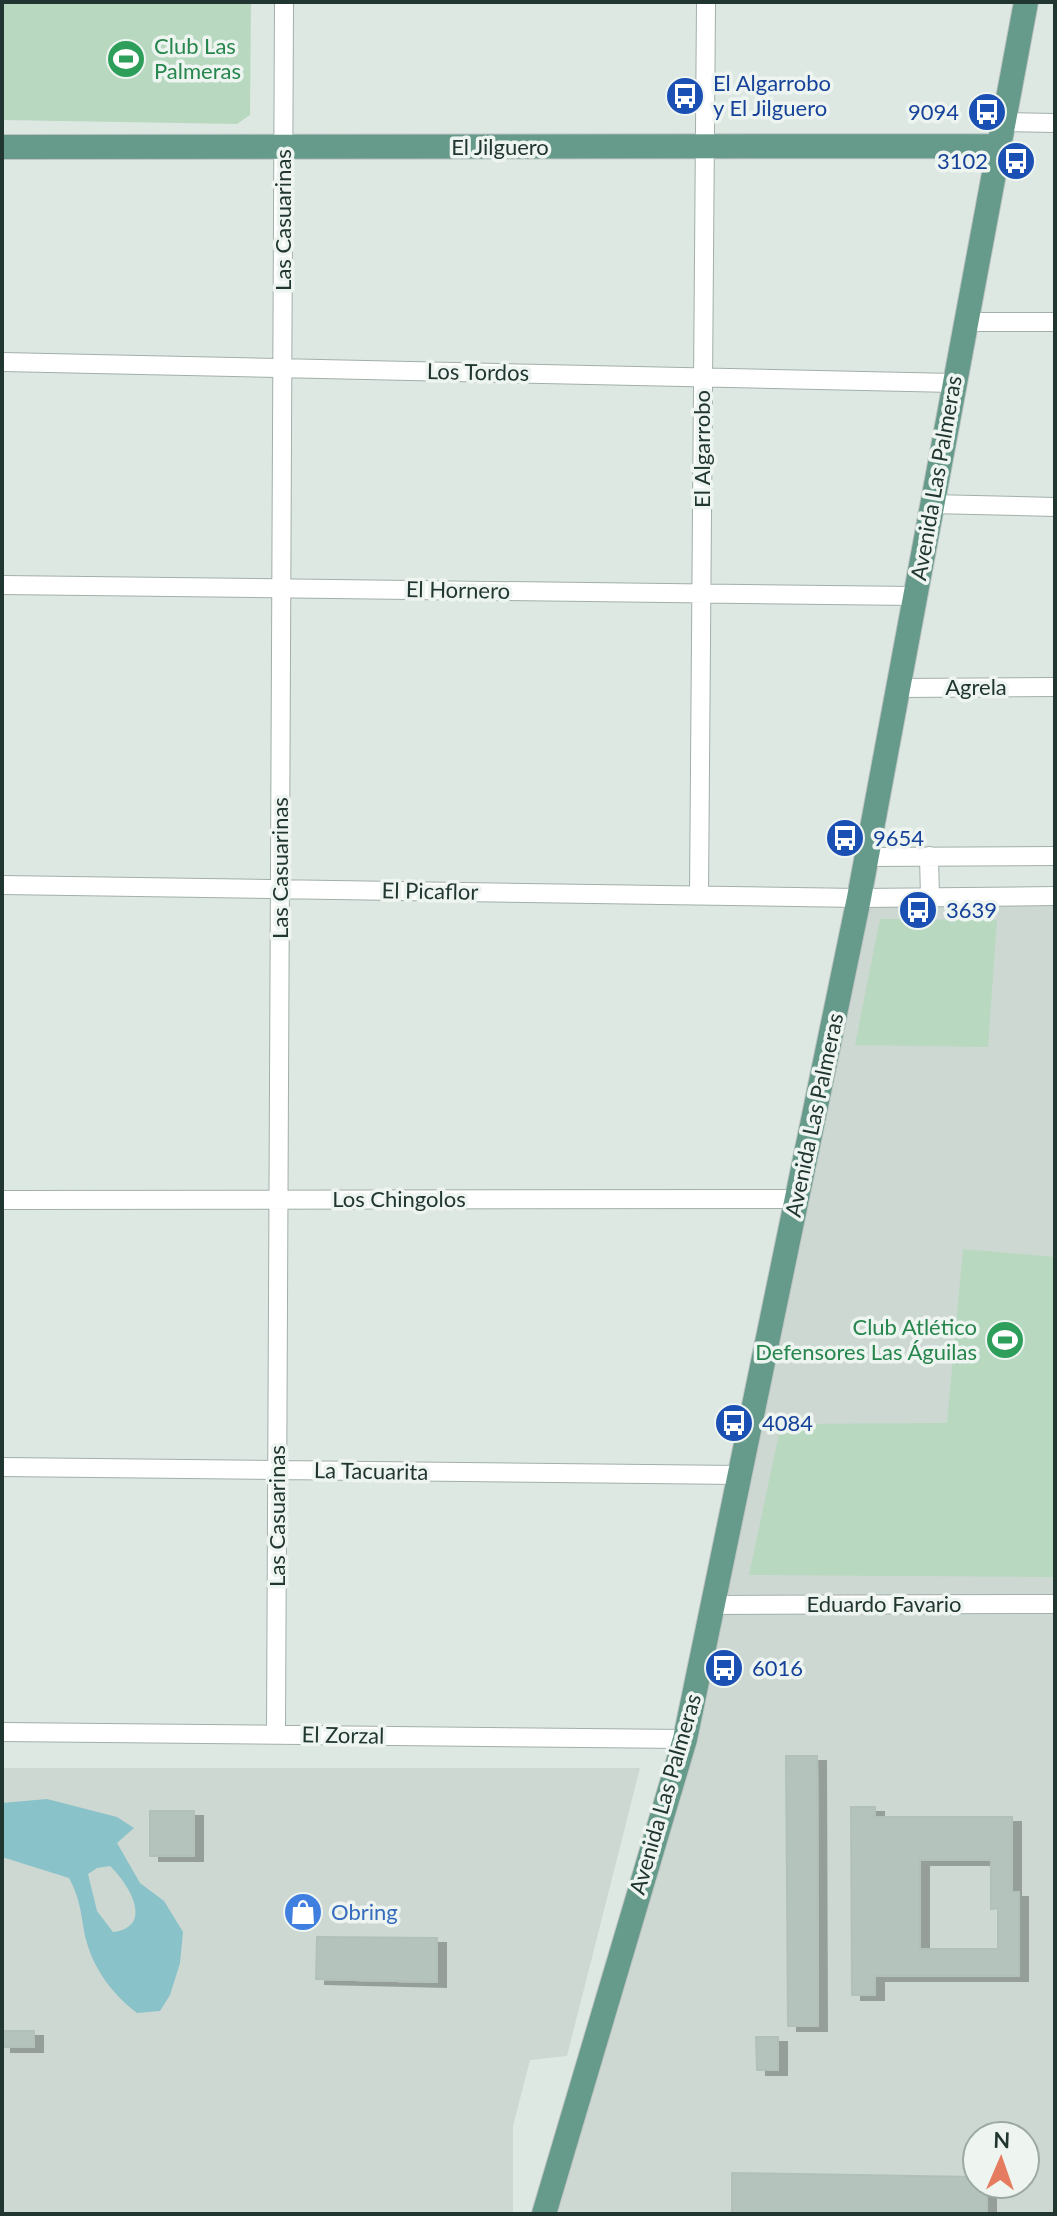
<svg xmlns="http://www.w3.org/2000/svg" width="1057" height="2216" font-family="Lato,sans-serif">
<defs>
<filter id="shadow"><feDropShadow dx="9" dy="5" stdDeviation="0" flood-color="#0004"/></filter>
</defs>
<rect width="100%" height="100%" fill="#dee8e3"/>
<path fill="#cdd8d2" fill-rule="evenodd" d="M1055 896V2214H544L685 1739 859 898ZM977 2136H1025V2184H977Z
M2 1768H640L567 2056 530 2060 513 2126V2214H2Z"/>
<path fill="#b8d8c0" d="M2 2H251L250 115 237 124 2 120Z
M880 919 997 920 988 1047 855 1045Z
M963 1249 1055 1257V1577L749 1575 781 1424 947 1423Z"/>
<path fill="#8ac2c9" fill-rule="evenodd" d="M47 1799 117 1817 134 1828 117 1843 140 1883 164 1901 183 1932 180 1963 170 1995 160 2011 137 2013C110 1992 91 1966 84 1931 81 1912 79 1896 69 1878L2 1857V1803ZM110 1866C129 1884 155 1927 113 1932L97 1911 88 1874 97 1868Z"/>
<path fill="#b4c3bc" stroke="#b1c1ba" stroke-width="2" fill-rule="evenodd" filter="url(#shadow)" d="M786 1756H817L818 2026H788Z
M851 1807H875V1817H1012V1892H1019V1976H875V1995H852ZM920 1860H991V1909L998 1908V1949H920Z
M150 1811H194V1856H150Z
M317 1937 437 1938V1982L316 1979Z
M2 2031H34V2047H2Z
M756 2037H778V2070H757Z
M732 2173 977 2177V2184H987V2214H732Z"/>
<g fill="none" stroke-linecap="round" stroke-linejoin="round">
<defs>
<path id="minor" d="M1003 122 1055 123
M965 322H1055
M2 362 954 383
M931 504 1055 507
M2 585 914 596
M897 688 1055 687
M929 856 930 898
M866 857 1055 856
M2 885 859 898 1055 896
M699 895 706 2
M2 1200 796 1199
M2 1467 739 1475
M712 1605 1055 1604
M2 1732 685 1739
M276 1734 284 2"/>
<path id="major" d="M2 147 998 146
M544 2214 685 1739 859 898 1026 2"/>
</defs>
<use href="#minor" stroke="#a2afaa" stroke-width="20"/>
<use href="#major" stroke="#bcc3c1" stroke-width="26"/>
<use href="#minor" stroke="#fff" stroke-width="18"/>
<use href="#major" stroke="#669a8b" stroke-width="24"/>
</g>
<defs>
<symbol id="stadium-disc" viewBox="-11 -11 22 22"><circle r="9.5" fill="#2e9e5b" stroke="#eef5f1"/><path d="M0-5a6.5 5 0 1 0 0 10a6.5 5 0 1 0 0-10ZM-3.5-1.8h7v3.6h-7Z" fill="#fff"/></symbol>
<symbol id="bus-disc" viewBox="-11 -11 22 22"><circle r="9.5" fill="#1a4fb4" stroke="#eef5f1"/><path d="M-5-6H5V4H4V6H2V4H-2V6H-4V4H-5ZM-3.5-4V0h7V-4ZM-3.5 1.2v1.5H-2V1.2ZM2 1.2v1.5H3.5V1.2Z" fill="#fff"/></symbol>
<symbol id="shop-disc" viewBox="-11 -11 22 22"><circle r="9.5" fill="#3f7fe0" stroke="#eef5f1"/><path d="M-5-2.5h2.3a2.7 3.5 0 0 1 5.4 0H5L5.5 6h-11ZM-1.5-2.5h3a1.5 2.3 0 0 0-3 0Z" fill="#fff"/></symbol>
</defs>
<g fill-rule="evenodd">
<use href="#stadium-disc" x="104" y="37" width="44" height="44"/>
<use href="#bus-disc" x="663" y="74" width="44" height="44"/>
<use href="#bus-disc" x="965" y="90" width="44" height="44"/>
<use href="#bus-disc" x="994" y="139" width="44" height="44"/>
<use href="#bus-disc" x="823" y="816" width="44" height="44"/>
<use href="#bus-disc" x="896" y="888" width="44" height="44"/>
<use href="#stadium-disc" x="983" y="1318" width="44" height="44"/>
<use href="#bus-disc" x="712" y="1401" width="44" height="44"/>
<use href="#bus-disc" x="702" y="1646" width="44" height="44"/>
<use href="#shop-disc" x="281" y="1890" width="44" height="44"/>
</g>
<g text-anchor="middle" stroke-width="7" stroke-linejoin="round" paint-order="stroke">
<g font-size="22" fill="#27864d" stroke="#eef5f1" text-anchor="start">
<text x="154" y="54">Club Las<tspan x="154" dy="25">Palmeras</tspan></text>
<text x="977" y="1335" text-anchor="end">Club Atlético<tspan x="977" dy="25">Defensores Las Águilas</tspan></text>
</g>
<g font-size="22" fill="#164399" stroke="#eef5f1" text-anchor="start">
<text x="713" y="91">El Algarrobo<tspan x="713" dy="25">y El Jilguero</tspan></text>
<text x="959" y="120" text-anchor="end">9094</text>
<text x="988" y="169" text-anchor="end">3102</text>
<text x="873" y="846">9654</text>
<text x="946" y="918">3639</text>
<text x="762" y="1431">4084</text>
<text x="752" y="1676">6016</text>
</g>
<g font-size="22" fill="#213630" stroke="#eef5f1">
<text x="500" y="155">El Jilguero</text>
<text transform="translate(283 220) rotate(-90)" y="8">Las Casuarinas</text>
<text transform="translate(478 372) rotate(1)" y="8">Los Tordos</text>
<text transform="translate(702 449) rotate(-90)" y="8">El Algarrobo</text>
<text transform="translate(936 478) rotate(-80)" y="8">Avenida Las Palmeras</text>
<text transform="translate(458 590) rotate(1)" y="8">El Hornero</text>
<text x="976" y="695">Agrela</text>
<text transform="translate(280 868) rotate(-90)" y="8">Las Casuarinas</text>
<text transform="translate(430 891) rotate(1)" y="8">El Picaflor</text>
<text transform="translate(814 1115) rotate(-78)" y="8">Avenida Las Palmeras</text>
<text x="399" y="1207">Los Chingolos</text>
<text transform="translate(371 1471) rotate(1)" y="8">La Tacuarita</text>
<text transform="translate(277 1516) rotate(-90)" y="8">Las Casuarinas</text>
<text x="884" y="1612">Eduardo Favario</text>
<text transform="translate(343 1735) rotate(1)" y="8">El Zorzal</text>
<text transform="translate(665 1794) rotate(-74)" y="8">Avenida Las Palmeras</text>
</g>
<g font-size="22" fill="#366cbe" stroke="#eef5f1" text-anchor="start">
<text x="331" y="1920">Obring</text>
</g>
</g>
<rect width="1057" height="2216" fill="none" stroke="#213630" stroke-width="8"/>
<g transform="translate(1001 2160) rotate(2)"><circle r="38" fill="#eef5f1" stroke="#9ca9a4" stroke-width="2"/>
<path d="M0-6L14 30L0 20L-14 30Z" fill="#e57b5f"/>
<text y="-12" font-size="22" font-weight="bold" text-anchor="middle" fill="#213630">N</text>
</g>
</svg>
